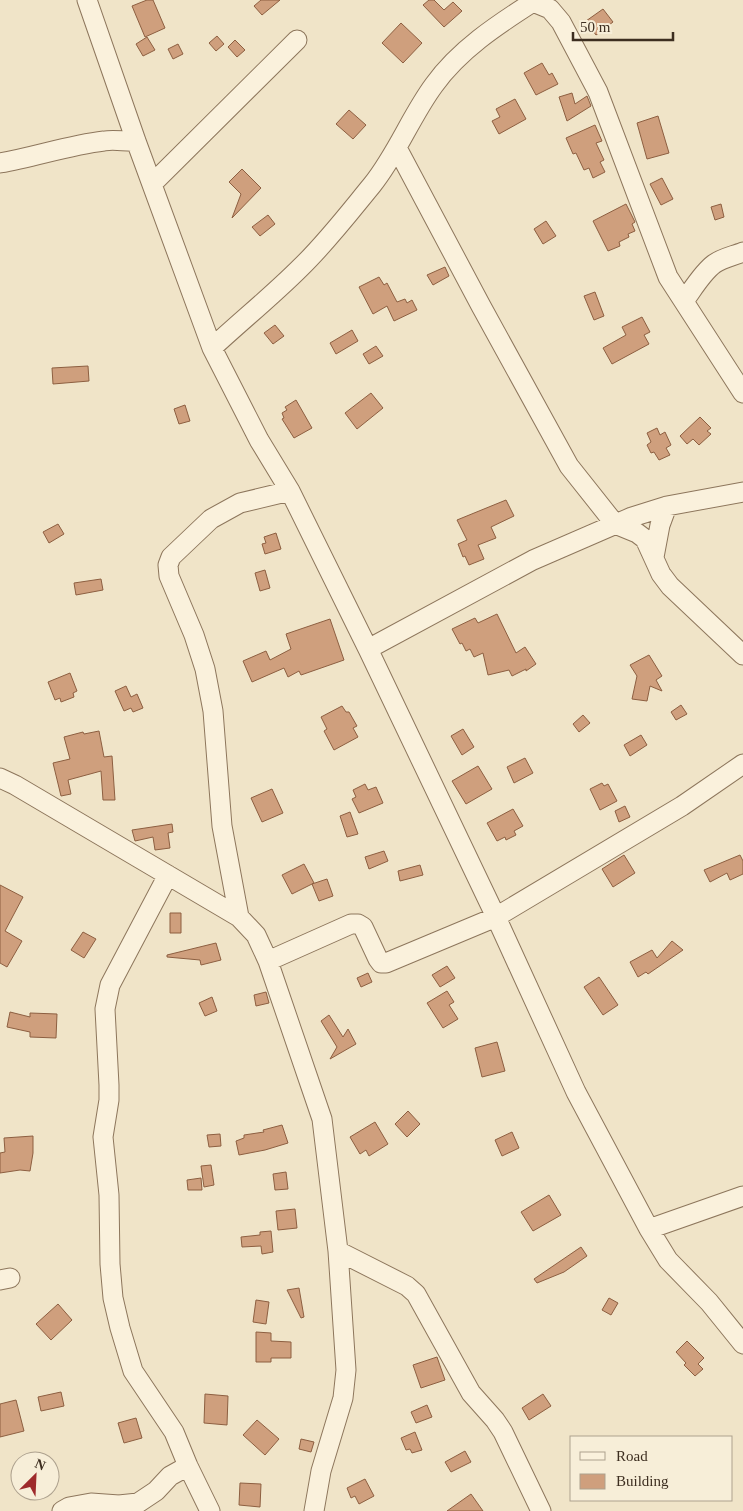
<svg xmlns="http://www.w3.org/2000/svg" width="743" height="1511" font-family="'Times New Roman',serif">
<rect width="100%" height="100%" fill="#f0e4c8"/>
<path fill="#cf9f7d" stroke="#8d5f41" d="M147 0H153L165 28 145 37 132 6Z
M261 0H280L262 15 254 6Z
M429 0H434L444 10 453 2 462 11 444 27 423 5Z
M603 9 613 22 596 35 586 21Z
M401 23 422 43 403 63 382 43Z
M217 36 224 44 216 51 209 43Z
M147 37 155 50 143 56 136 44Z
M235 40 245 50 237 57 228 47Z
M178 44 183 54 173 59 168 49Z
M542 63 549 75 552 73 558 84 536 95 524 73Z
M572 93 575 104 587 96 591 106 567 121 559 97Z
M515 99 526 119 499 134 492 121 500 117 496 109Z
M349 110 366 125 353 139 336 124Z
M658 116 669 153 647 159 637 123Z
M595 125 602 141 596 143 604 160 600 162 605 172 593 178 589 168 584 170 576 153 573 154 566 138Z
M242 169 261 188 232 218 241 194 229 182Z
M662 178 673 199 661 205 650 184Z
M626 204 635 222 632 224 635 231 628 234 629 237 619 242 620 246 608 251 593 221Z
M721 204 724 217 715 220 711 207Z
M268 215 275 224 260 236 252 227Z
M546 221 556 236 543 244 534 229Z
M445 267 449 276 433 285 427 275Z
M379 277 384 285 387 283 397 302 405 299 407 303 412 300 417 310 394 321 387 306 373 314 359 287Z
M595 292 604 316 594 320 584 296Z
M642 317 650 332 644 335 649 344 612 364 603 348 626 335 622 327Z
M275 325 284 336 273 344 264 333Z
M352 330 358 341 336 354 330 343Z
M376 346 383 356 369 364 363 354Z
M88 366 89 381 53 384 52 368Z
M371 393 383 408 357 429 345 413Z
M296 400 312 428 294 438 282 419 284 418 282 413 287 410 285 407Z
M185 405 190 421 179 424 174 409Z
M700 417 711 428 707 431 711 434 699 445 693 439 687 444 680 436Z
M657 428 660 435 665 432 671 445 666 448 670 455 659 460 654 452 651 453 647 445 651 442 647 433Z
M506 500 514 516 491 527 496 538 478 545 484 559 469 565 465 556 463 557 458 544 467 540 457 520Z
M58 524 64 534 49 543 43 532Z
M276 533 281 549 265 554 262 544 266 543 264 537Z
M265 570 270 588 260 591 255 573Z
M101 579 103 590 76 595 74 583Z
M497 614 516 653 525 647 536 664 526 671V669L512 676 509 670 488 675 483 653 474 657 470 649 466 651 462 643 460 644 452 629 475 618 478 623Z
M330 619 344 660 301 675 299 671 288 677 284 668 252 682 243 661 266 651 270 660 291 649 286 634Z
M649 655 662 676 656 680 662 691 650 686 647 701 632 699 637 676 630 665Z
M70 673 77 691 73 693 74 697 61 702 60 698 55 700 48 682Z
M126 686 131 697 137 694 143 708 133 712 131 708 124 711 115 691Z
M681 705 687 714 676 720 671 712Z
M342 706 346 712H349L357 726 353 728 358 737 334 750 324 731 327 729 321 717Z
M583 715 590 723 579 732 573 724Z
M463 729 474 747 462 755 451 736Z
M99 731 104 757 112 756 115 800H103L101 771 68 780 71 794 61 796 53 763 70 759 64 737 83 732 84 734Z
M641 735 647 745 630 756 624 745Z
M525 758 533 773 514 783 507 767Z
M478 766 492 789 466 804 452 781Z
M602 783 604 786 608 784 617 801 600 810 590 789Z
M365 784 368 790 376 787 383 803 359 813 352 799 356 797 353 790Z
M272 789 283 813 262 822 251 798Z
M625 806 630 817 619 822 615 811Z
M513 809 523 826 514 831 516 835 506 840 505 837 497 841 487 823Z
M350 812 358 834 347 837 340 816Z
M172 824 173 832 168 833 170 848 155 850 153 837 135 841 132 830Z
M384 851 388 861 369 869 365 857Z
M624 855 635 873 613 887 602 869Z
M740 855 743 861V874L730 880 727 873 710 882 704 870Z
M304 864 314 883 292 894 282 875Z
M420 865 423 875 400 881 398 871Z
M327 879 333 896 319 901 312 884Z
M0 885 23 897 5 931 22 941 7 967 0 963Z
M170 913H181V933H170Z
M83 932 96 939 84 958 71 950Z
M672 941 683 950 648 974 646 972 638 977 630 962 652 950 657 958Z
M216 943 221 960 201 965 200 960 167 957V955Z
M447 966 455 978 440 987 432 975Z
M368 973 372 982 361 987 357 978Z
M599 977 618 1005 603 1015 584 987Z
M447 991 454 1002 449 1005 458 1019 443 1028 427 1003Z
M266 992 269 1003 256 1006 254 995Z
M212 997 217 1011 205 1016 199 1003Z
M10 1012 30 1017V1013L57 1014 56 1038 30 1037V1032L7 1027Z
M329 1015 343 1037 348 1029 356 1044 330 1059 337 1047 321 1021Z
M497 1042 505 1071 482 1077 475 1048Z
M408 1111 420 1124 407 1137 395 1124Z
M375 1122 388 1144 369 1156 366 1150 360 1154 350 1137Z
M282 1125 288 1143 265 1150 239 1155 236 1141 244 1138V1135L264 1132 263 1130Z
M512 1132 519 1148 502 1156 495 1140Z
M220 1134 221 1146 209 1147 207 1135Z
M33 1136V1153L30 1171 20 1170 0 1173V1153L5 1152 4 1138Z
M211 1165 214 1185 204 1187 201 1166Z
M286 1172 288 1189 275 1190 273 1174Z
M201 1178 202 1190H188L187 1180Z
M549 1195 561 1215 533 1231 521 1212Z
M295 1209 297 1228 278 1230 276 1211Z
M271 1231 273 1252 262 1254 261 1246 242 1247 241 1237 260 1235V1232Z
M581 1247 587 1256 564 1272 537 1283 534 1279Z
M299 1288 304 1317 301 1318 287 1290Z
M609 1298 618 1303 611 1315 602 1310Z
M256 1300 269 1302 266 1324 253 1322Z
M58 1304 72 1320 51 1340 36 1324Z
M256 1332 271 1333V1341L291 1342V1358H271V1362H256Z
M687 1341 704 1358 698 1364 703 1369 695 1376 684 1365 686 1363 676 1352Z
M437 1357 445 1380 421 1388 413 1365Z
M61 1392 64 1406 41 1411 38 1397Z
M205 1394 228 1396 227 1425 204 1423Z
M543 1394 551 1406 529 1420 522 1408Z
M16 1400 24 1431 0 1437V1404Z
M427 1405 432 1417 416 1423 411 1412Z
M136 1418 142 1438 124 1443 118 1423Z
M257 1420 279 1439 265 1455 243 1435Z
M415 1432 422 1450 412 1453 410 1449 406 1450 401 1438Z
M301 1439 314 1442 311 1452 299 1449Z
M465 1451 471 1462 451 1472 445 1462Z
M365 1479 374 1496 359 1504 355 1496 351 1498 347 1488Z
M240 1483 261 1484 260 1507 239 1505Z
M471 1494 483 1511H447Z"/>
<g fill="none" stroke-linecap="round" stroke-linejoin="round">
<defs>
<path id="minor" d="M87 0 136 141 212 348 259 440 290 491 368 649 496 917 576 1092 649 1229 668 1260 709 1302 743 1344
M397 148 481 306 569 466 615 524 637 533 645 539 661 574 670 586 743 655
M0 163C35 157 69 145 104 141 115 139 126 142 136 141
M152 184 297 40
M684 301C693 289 702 273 714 264 722 258 733 256 743 252
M212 348C241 321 272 296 300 268 326 243 349 213 372 185 397 154 411 116 434 85 459 50 497 25 533 2L550 9 561 22 598 92 668 277 743 393
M654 557 660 525 667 506
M368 649 533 560 632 517 667 506 743 492
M0 778 15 785 239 917 256 935 268 961 322 1119 338 1251 346 1370 343 1398 321 1471 314 1511
M168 875 110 985 105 1009 109 1085V1100L103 1137 109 1195 110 1264 113 1298 120 1328 133 1371 174 1432 188 1466 210 1511
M239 917 222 826 213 711 205 669 194 635 169 576 168 565 171 557 211 519 240 503 290 491
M268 961 351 924H358L363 927 378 959 381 963H386L496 917 682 806 743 764
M649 1229 743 1196
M338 1251 407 1286 416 1294 471 1393 495 1420 503 1432 541 1511
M0 1280 10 1278
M62 1511 69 1507 91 1503 119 1505 138 1503 156 1491 170 1476 188 1466"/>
</defs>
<use href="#minor" stroke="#8d765c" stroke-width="21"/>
<use href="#minor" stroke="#faf1dc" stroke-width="19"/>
</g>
<rect x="570" y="1436" width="162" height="65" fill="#f7eed8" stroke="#ada18e"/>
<rect x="580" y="1452" width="25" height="8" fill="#faf1dc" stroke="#ada18e"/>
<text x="616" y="1461" font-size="15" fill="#3d2e20">Road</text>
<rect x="580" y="1474" width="25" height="15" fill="#cf9f7d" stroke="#ada18e"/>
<text x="616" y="1486" font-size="15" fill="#3d2e20">Building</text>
<g transform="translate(35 1476) rotate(24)"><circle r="24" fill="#f7eed8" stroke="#ada18e"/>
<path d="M0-4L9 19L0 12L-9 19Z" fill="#9e2a2b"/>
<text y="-8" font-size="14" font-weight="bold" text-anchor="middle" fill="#3d2e20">N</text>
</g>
<path d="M573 32v8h100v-8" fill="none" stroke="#3d2e20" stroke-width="2.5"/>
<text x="580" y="32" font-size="15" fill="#3d2e20" stroke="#f7eed8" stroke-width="4" paint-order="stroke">50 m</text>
</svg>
